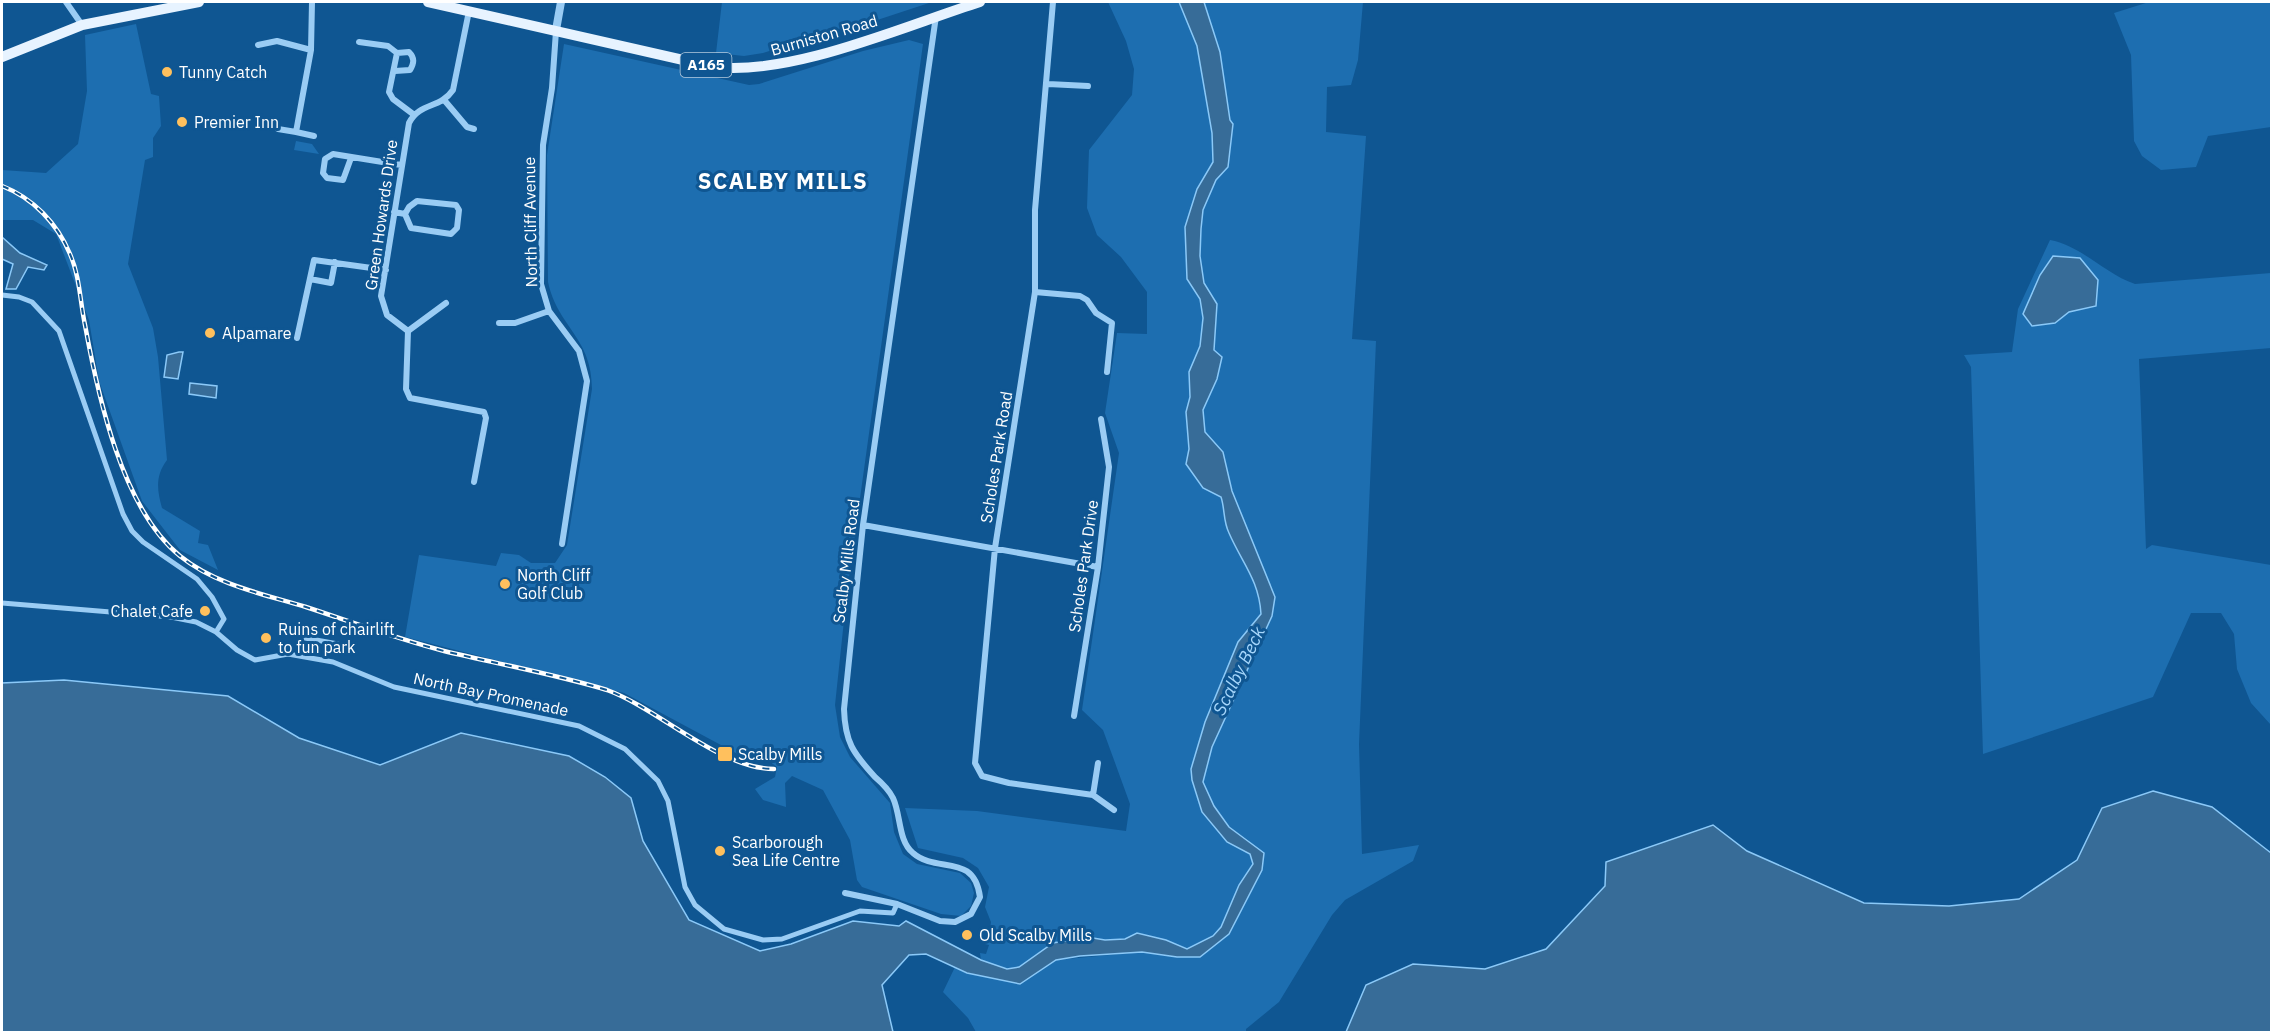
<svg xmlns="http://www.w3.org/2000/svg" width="2273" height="1034" font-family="'IBM Plex Sans',sans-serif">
<rect width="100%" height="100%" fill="#0f5692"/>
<path fill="#1d6eb0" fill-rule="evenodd" d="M722 2H932L856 27 848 26 763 53 744 56 716 53Z
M1108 2H1179L1197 46 1212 133 1213 162 1197 189 1185 227 1187 279 1200 299 1203 318 1200 346 1189 372 1190 397 1186 412 1189 449 1186 464 1203 488 1221 497C1225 508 1223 520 1229 533 1242 563 1259 580 1261 614L1238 642 1191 769C1194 808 1216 836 1250 854L1253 864 1239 885 1221 927 1214 936 1187 949 1166 940 1137 933 1125 939 1105 940 1087 937 1053 943 1019 967 1007 969 981 960 980 953 986 954 989 945 985 944V938H989L991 922 985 907 989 887 978 868 963 858 918 848 905 808 977 811 1126 831 1130 804 1114 760 1103 730 1082 710 1119 453 1105 413 1117 333 1147 334V292L1121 257 1097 235 1087 208 1089 150 1132 95 1134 69 1126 41Z
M1204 2H1363L1358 60 1351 85 1327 87 1326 132 1366 136 1352 339 1376 341 1359 744 1362 854 1419 845 1413 861 1345 900 1332 915 1279 1002 1246 1029V1032H976L968 1018 943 992 955 967 967 973 1019 984 1056 960 1142 952 1177 957 1229 934 1262 870 1248 840 1229 827 1214 806 1203 782 1212 747 1249 665 1275 597 1232 491 1223 452 1205 432 1203 410 1217 379 1214 350 1217 304 1204 283 1200 256 1201 229 1203 210 1216 180 1228 167 1233 124 1230 120 1220 52Z
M2149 2H2271V127L2208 136 2196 167 2161 170 2142 156 2134 141 2131 55 2114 13Z
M136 24 151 94 159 96 161 126 153 138V157L145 160 128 264 153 328 158 357 167 460C155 476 157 490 162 508L200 531 198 543 208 545 218 570 180 550 142 501 99 381 89 320 56 234 33 220H2V170L46 173 78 144 87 91 85 35Z
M909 40 923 44 847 592 835 705 840 737 850 757 890 803 894 832 903 854 917 864 960 873 971 883 974 893 971 906 961 916 941 914 862 887 857 880 850 840 823 790 792 776 785 783 786 807 763 800 755 789 775 777 777 767 769 761 758 762 747 759 624 693 405 637 419 555 496 566 501 553 519 555 531 563H555L567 545 592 389C592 337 558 328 548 282L547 155 564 44 749 85 759 84 863 51Z
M296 141 312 144 319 154 294 150Z
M2050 240C2082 246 2105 274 2135 284L2271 273V348L2139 359 2146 549 2152 545 2271 565V725L2251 703 2237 669 2234 634 2221 613H2191L2153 697 1983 754 1971 367 1964 355 2012 352 2018 309ZM2098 280 2069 312 2056 323 2032 326Z"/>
<path fill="#376c98" stroke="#8bc9f8" stroke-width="1.5" d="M1179 2H1204L1220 52 1230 120 1233 124 1228 167 1216 180 1203 210 1201 229 1200 256 1204 283 1217 304 1214 350 1222 357 1217 379 1203 410 1205 432 1223 452 1232 491 1275 597 1272 616 1212 747 1203 782 1214 806 1229 827 1264 853 1262 870 1229 934 1200 957H1177L1142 952 1080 956 1056 960 1020 984 967 973 926 954 909 955 882 985 893 1032H2V683L64 680 228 696 299 738 380 765 461 733 569 756 605 777 631 798 643 841 689 920 760 951 791 944 853 921 899 926 906 921 981 960 1007 969 1019 967 1053 943 1087 937 1105 940 1125 939 1137 933 1166 940 1187 949 1213 936 1221 927 1239 885 1253 864 1250 854 1227 842 1202 812 1192 780 1191 769 1205 722 1238 642 1261 614C1259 580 1242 563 1229 533 1223 521 1225 509 1221 497L1203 488 1186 464 1189 449 1186 412 1190 397 1189 372 1200 346 1203 318 1200 299 1187 279 1185 227 1197 189 1213 162 1212 133 1197 46Z
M2 237 20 253 47 265 44 270 28 267 16 289H6L13 264 2 259Z
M2053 256 2080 258 2098 280 2096 306 2069 312 2055 323 2032 326 2023 314 2040 275Z
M179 352H183L178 379 164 377 167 355Z
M190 383 217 386 216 398 189 394Z
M2153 791 2212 807 2271 853V1032H1346L1366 985 1413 964 1485 969 1546 949 1605 886 1606 862 1713 825 1747 851 1864 903 1949 906 2019 899 2077 860 2102 808Z"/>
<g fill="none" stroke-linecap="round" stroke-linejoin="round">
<path stroke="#9accf4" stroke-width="5" d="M2 295 19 297 32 302 59 331 123 514 132 531 143 542 197 579 212 597 224 619 216 632
M2 603 171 617 196 622 216 632 237 650 255 660 288 654 333 662 394 687 579 726 625 749 658 781 668 801 685 887 695 905 724 929 763 940 782 939 860 911 893 913 897 904
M305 638 338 644V649"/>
<path stroke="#9accf4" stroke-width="6" d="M66 2 82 25
M1053 2 1035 210V292L995 548 975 763 982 776 1009 783 1093 795 1114 810
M469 11 453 90C440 109 420 102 409 123L381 296 387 315 408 331 406 389 410 398 484 412 486 418 474 482
M556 31 552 88 543 145 541 284 549 311 579 351 587 381 562 544
M359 42 388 46 397 53
M258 45 277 41 311 50
M395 71 410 70C414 63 415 58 409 52L397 53 389 92 393 99 413 114
M1048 84 1088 86
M445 101 467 127 474 129
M278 129 296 132 311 50 312 2
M296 132 314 136
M351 158 343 180 327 178 323 173 325 159 333 154 401 165
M394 212 405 214 409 207 417 201 456 205 459 210 457 228 451 234 411 228 405 214
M310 279 331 283 335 262
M1035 292 1080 296 1087 300 1096 313 1112 323 1107 372
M499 323H515L549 311
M408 331 446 303
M297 338 314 260 386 270
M863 525 1098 567
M1074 716 1098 567 1109 467 1101 419
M1093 795 1098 763
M845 893 897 904 940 921 955 922 971 914 980 897C974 852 937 874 913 853 898 841 901 815 893 798 889 790 882 783 875 777 853 753 845 742 844 709L863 525 936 16"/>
<path stroke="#9accf4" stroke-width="8" d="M556 30 561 2"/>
<path stroke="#e7f3ff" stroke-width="10" d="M428 2 714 67C792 76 904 26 980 2
M2 57 82 25 199 2"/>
<defs>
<path id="rail" d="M2 186C33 198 57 223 70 254 80 277 80 302 85 325 98 396 122 509 180 556 216 585 263 594 306 607 352 622 397 639 444 651 498 664 554 674 607 690 659 709 720 769 774 769"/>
</defs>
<use href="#rail" stroke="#fff" stroke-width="4.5"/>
<use href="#rail" stroke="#0f5692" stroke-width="2" stroke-dasharray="7" stroke-linecap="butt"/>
</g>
<g fill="#ffc05d" stroke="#0f5692" stroke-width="2">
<circle cx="167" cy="72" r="6"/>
<circle cx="182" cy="122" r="6"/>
<circle cx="210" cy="333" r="6"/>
<circle cx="505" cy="584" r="6"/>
<circle cx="205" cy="611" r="6"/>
<circle cx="266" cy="638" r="6"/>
<rect x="717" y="746" width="16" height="16" rx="3"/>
<circle cx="720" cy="851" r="6"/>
<circle cx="967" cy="935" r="6"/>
</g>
<g text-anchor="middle" stroke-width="6" stroke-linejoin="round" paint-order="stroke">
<rect fill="#0f5692" stroke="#b7ccde" stroke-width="1.5" x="680.5" y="53" width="51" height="24" rx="4.5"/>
<g font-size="15" font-weight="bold" fill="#fff">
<text x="706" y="70">A165</text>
</g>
<g font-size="16" fill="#fff" stroke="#0f5692">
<text transform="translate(824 35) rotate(-16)" y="6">Burniston Road</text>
<text transform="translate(381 215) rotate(-82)" y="6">Green Howards Drive</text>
<text transform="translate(530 222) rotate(-91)" y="6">North Cliff Avenue</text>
<text transform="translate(996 457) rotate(-81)" y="6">Scholes Park Road</text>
<text transform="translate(846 561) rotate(-83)" y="6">Scalby Mills Road</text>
<text transform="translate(1083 566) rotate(-82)" y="6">Scholes Park Drive</text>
<text transform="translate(491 694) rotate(12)" y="6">North Bay Promenade</text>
</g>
<g font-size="16" fill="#fff" stroke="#0f5692" text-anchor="start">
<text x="179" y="78">Tunny Catch</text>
<text x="194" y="128">Premier Inn</text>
<text x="222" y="339">Alpamare</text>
<text x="517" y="581">North Cliff<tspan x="517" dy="18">Golf Club</tspan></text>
<text x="193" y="617" text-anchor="end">Chalet Cafe</text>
<text x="278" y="635">Ruins of chairlift<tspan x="278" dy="18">to fun park</tspan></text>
<text x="738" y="760">Scalby Mills</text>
<text x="732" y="848">Scarborough<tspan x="732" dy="18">Sea Life Centre</tspan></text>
<text x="979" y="941">Old Scalby Mills</text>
</g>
<g font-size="18" font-style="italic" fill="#a6d6fb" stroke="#0f5692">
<text transform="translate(1239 671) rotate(-64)" y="6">Scalby Beck</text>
</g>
<g font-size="22" font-weight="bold" letter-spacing="1.5" fill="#fff" stroke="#0f5692">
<text x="783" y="189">SCALBY MILLS</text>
</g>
</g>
<rect width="2273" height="1034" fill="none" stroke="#ffffff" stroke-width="6"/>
</svg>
